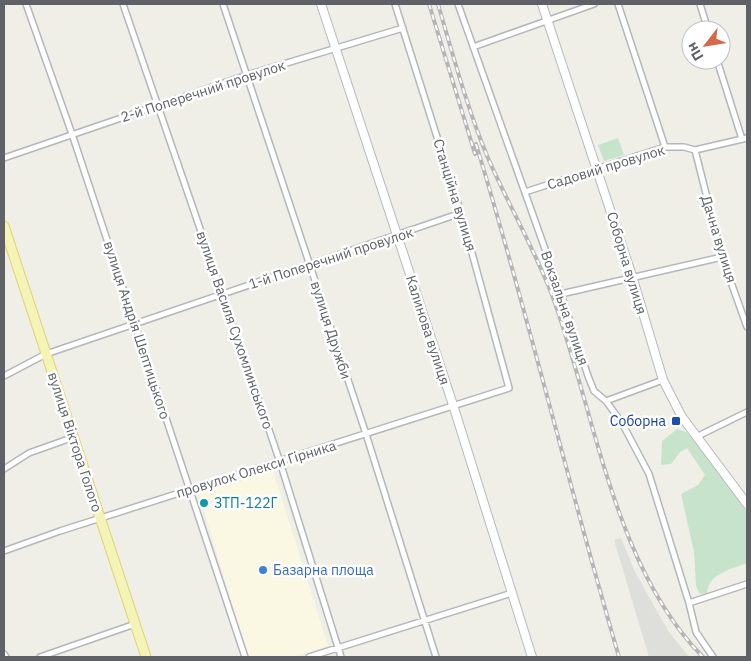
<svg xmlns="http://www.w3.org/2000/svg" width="751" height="661" font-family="'IBM Plex Sans',sans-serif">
<rect width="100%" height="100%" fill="#efefe8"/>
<path fill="#faf8e2" d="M273 471 328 646 294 657H248L199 494Z"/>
<path fill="#dededa" d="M621 538 635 572 654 606 669 632 689 657H649L614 540Z"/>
<path fill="#c8e3cc" d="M618 138 624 155 604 161 598 145Z
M677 429 686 432 696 443 747 512V563C730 570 709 573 707 593L700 594 696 586 694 552 681 494 698 485 705 475 687 448 680 452 671 464 661 465 662 441Z"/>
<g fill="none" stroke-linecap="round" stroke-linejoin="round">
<defs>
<path id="street" d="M26 4 72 134 245 657
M123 4 280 462 341 657
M223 4 366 434 436 657
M458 4 561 294 588 376 594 391 606 401 622 423 649 474 689 603 696 632 713 657
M618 4 665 147
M700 4 708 30
M473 47 594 4
M717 60 742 139
M695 150 722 257 747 327
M4 158 247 75 403 28
M525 192 665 147H684L695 150 747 138
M561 294 722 257
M4 376 46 354 461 213
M606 401 663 380
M696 437 747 412
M4 469 29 453 74 437
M4 551 60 531 509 388 461 213 395 4
M689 603 747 584
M4 654 6 657
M40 657 135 624
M309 657 512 593"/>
<path id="secondary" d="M321 4 454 408 532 657
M542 4 632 276 663 380 682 417 747 504"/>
<path id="primary" d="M4 226 146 657"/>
</defs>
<use href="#street" stroke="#b5b6ba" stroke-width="8"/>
<use href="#secondary" stroke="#b6b8bd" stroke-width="10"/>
<use href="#primary" stroke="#e0d270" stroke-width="11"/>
<use href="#street" stroke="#fff" stroke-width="5"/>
<use href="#secondary" stroke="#fff" stroke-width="8"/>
<use href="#primary" stroke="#f5f4b7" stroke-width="9"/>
<defs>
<path id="rail" d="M429 4 475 154
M438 4C453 55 467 108 488 158 508 204 534 248 552 295 595 411 613 566 703 657
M476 144C528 314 569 487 619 657"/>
</defs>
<use href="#rail" stroke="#b5b5b6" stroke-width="4"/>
<use href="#rail" stroke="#fff" stroke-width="2" stroke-dasharray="5.5" stroke-linecap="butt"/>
</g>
<rect fill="#1a4fb4" stroke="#fff" stroke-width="2" x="671" y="416" width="10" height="10" rx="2.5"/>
<circle fill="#0f9aa8" stroke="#fff" stroke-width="2" cx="204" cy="503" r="5"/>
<circle fill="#3f7fe0" stroke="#fff" stroke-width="2" cx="263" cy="570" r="5"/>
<g text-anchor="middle" stroke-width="5" stroke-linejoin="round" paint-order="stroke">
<g font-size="14" fill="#5f6166" stroke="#fff">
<text transform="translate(203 91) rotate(-18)" y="5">2-й Поперечний провулок</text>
<text transform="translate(606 167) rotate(-17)" y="5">Садовий провулок</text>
<text transform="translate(455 195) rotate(73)" y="5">Станційна вулиця</text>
<text transform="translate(719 239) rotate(73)" y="5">Дачна вулиця</text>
<text transform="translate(331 258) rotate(-18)" y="5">1-й Поперечний провулок</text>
<text transform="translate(627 263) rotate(73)" y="5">Соборна вулиця</text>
<text transform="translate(565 308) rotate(71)" y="5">Вокзальна вулиця</text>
<text transform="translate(137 330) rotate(72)" y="5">вулиця Андрія Шептицького</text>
<text transform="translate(235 330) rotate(71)" y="5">вулиця Василя Сухомлинського</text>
<text transform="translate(331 330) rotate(72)" y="5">вулиця Дружби</text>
<text transform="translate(428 330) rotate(72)" y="5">Калинова вулиця</text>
<text transform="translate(75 442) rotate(72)" y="5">вулиця Віктора Голого</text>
<text transform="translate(256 469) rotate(-17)" y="5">провулок Олекси Гірника</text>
</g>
<g font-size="14" fill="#164399" stroke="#fff" text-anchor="end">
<text x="666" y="426">Соборна</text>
</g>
<g font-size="14" fill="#0d838f" stroke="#fff" text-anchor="start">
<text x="214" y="508">ЗТП-122Г</text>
</g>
<g font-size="14" fill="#366cbe" stroke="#fff" text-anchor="start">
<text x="273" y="575">Базарна площа</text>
</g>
</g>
<rect width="751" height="661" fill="none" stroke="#5f6166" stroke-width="10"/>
<g transform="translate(706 45) rotate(239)"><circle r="24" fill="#ffffff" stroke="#bfc0c2"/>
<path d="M0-4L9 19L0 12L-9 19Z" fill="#d4694a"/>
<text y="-8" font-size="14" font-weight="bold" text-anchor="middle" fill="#5f6166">Пн</text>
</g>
</svg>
